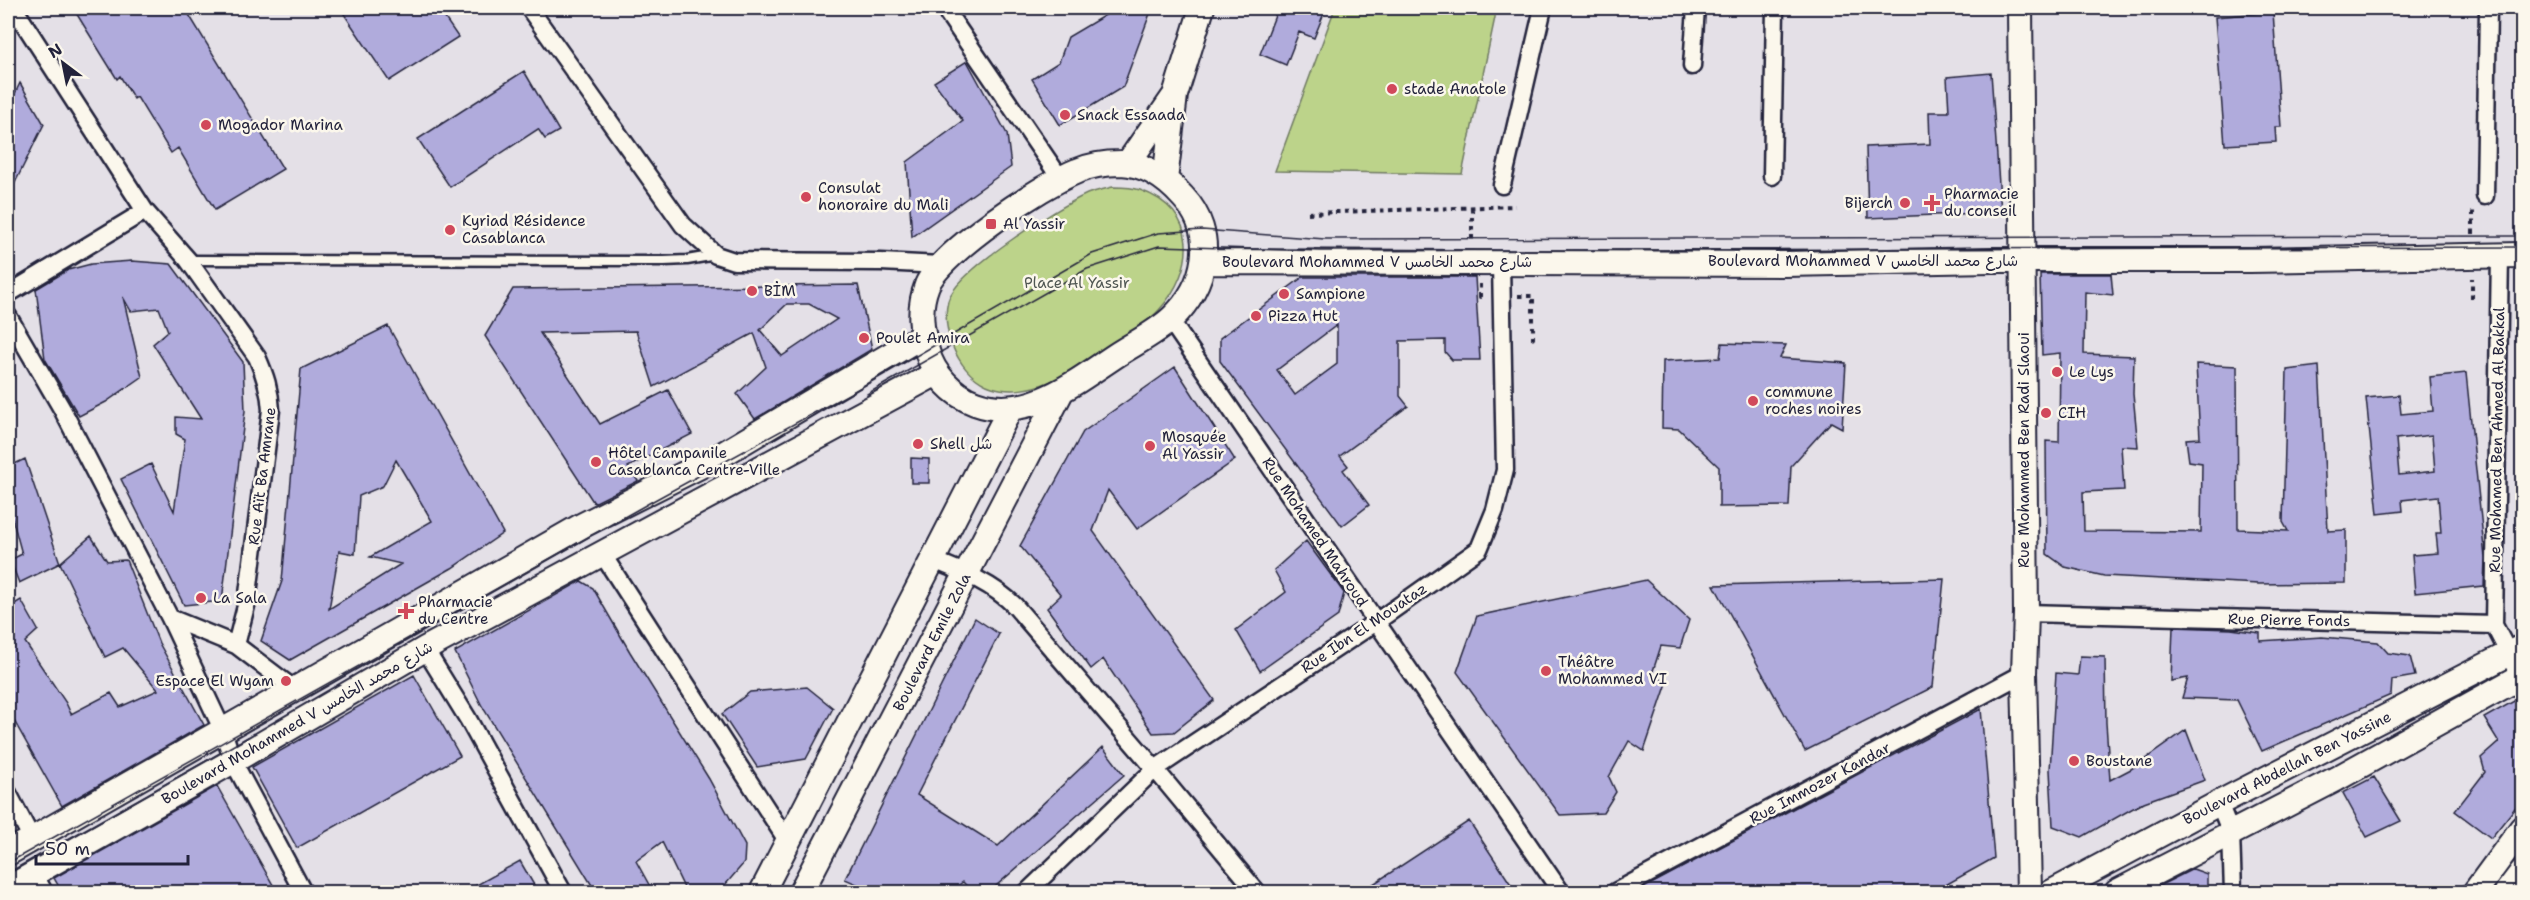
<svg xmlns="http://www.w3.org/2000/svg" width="2530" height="900" font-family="'Shantell Sans','Playpen Sans Arabic',sans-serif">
<rect width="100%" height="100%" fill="#e4e0e7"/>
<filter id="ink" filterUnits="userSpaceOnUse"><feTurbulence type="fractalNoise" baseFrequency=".0167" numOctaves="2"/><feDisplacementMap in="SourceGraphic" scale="12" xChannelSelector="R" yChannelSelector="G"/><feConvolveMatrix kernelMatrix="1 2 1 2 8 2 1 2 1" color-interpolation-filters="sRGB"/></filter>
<g filter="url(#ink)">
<path fill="#bcd38a" stroke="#6f7a62" stroke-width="1.5" d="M1335 8H1497L1462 174 1275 171Z
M1113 187C1122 187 1132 187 1140 190 1200 211 1196 269 1159 310 1141 330 1074 372 1049 382 1032 389 1010 393 992 387 960 377 940 332 948 301 956 271 1057 208 1087 194 1095 191 1105 189 1113 187Z"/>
<path fill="#b0abdc" stroke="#22223b" stroke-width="1.5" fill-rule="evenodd" d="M73 8H185L283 169 215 210 178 148 171 153 137 97 134 99 120 76 117 79Z
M340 8H438L458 37 389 81Z
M1117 8H1152L1123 87 1060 125 1032 79 1059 62 1068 37Z
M1278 8H1326L1314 38 1299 32 1286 65 1260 54Z
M2273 12 2281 127H2275L2276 142 2225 145 2215 17Z
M967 61 1007 134 1011 167 912 237 907 162 963 121 934 82Z
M524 71 559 131 545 139 538 129 450 187 418 139Z
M1991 73 2001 212 1868 218 1866 147 1930 144 1929 112H1949L1947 77Z
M20 83 44 124 8 197V108Z
M132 261 171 264 243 362 245 411 222 601 184 605 121 479 151 464 174 511 185 439 176 434V417L201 419 153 344 168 331 159 308 131 311 123 297 142 377 106 402 79 416 45 359 36 289 68 270 91 264Z
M2040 274H2111L2113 295 2085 292 2084 354 2134 356 2133 394 2138 447 2121 446 2124 490 2083 492 2084 531 2201 532 2202 463 2189 461 2186 439 2200 438 2196 364 2237 366 2238 529 2288 531 2283 522 2287 370 2319 366 2328 531 2346 530V583L2259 584 2104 576 2065 567 2047 554 2046 441 2059 442 2060 353 2042 355Z
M1303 277H1475L1480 360H1452L1445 352V340L1400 341V396L1408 406 1340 456 1348 466 1343 470 1369 505 1342 526 1220 361V338ZM1337 325V364L1295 395 1277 370Z
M858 285 872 349 755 419 737 394 766 367 754 333 654 387 636 331 540 333 600 424 668 390 692 434 628 467 638 481 594 503 485 336 513 289ZM787 304H809L837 319 782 356 760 330Z
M388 326 503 533 452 568 290 660 261 641 282 581 301 369ZM396 460 432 521 370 557 401 564 329 609 339 551 355 554 359 496 383 486Z
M1722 343 1786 345 1780 358 1846 363 1842 428 1831 422 1791 466 1789 506 1719 507V467L1679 429 1662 428 1663 361 1720 358Z
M1175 367 1235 460 1137 529 1108 490 1093 531 1214 700 1174 732 1153 733 1103 659 1091 669 1047 608 1061 595 1020 546 1083 432Z
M2466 373 2485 558 2484 586 2415 593 2412 555 2438 553 2436 533H2441L2438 496 2402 500 2403 511 2378 514 2366 398 2399 395 2401 414 2433 411 2430 377ZM2432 435 2435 471 2399 475 2396 439Z
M911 458 929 459V483H911Z
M25 459 60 563 19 583 10 560 22 554 8 503V467Z
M91 536 107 561 126 560 159 643 204 725 62 806 8 710V608L21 600 38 630 25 642 66 703 71 714 111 693 120 707 158 690 123 648 105 657 60 563Z
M1306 541 1344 593 1338 616 1260 671 1236 630 1286 592 1274 570Z
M1944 579 1933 687 1805 751 1714 585Z
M1646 580 1689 620 1680 648 1661 646 1652 674 1667 683 1644 751 1629 741 1609 777 1616 792 1603 813 1560 815 1457 672 1477 616Z
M581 581 593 588 630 652 709 779 745 846 744 863 719 892H686L662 842 636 861 653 892H596L482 706 455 652Z
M975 618 999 634 917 795 998 846 1103 747 1124 775 989 892H972L963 882 949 892H875L845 879Z
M2173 627 2231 629 2260 633V641L2322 637 2378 642 2388 653 2410 656 2415 676 2392 680 2391 695 2262 751 2237 700 2182 698 2188 678 2171 681Z
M2080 656 2105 657 2106 723 2110 780 2131 769 2186 730 2205 780 2144 802 2082 837 2053 826 2050 770 2056 673 2078 675Z
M414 675 460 756 297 848 252 767Z
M807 687 833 708 806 759 757 767 722 714 750 692Z
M2523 696V798L2491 838 2455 811 2485 772 2481 758 2499 742 2484 718Z
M1981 709 1994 858 1933 892H1636Z
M2374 777 2401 821 2367 837 2343 793Z
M217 786 277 892H62L54 878Z
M1469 821 1516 892H1361Z
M520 861 538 892H464Z
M2193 869 2207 874V892H2147Z"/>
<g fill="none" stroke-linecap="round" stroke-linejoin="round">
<defs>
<path id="lane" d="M189 260 664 261 687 260 716 255"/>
<path id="street" d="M14 8 145 211 188 260 257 357C265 375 270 390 271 410L247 602 236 645
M529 8 683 225 716 255 734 261 881 262 940 265
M944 8 1060 178
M1692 66 1696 8
M1772 176 1775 8
M1502 185 1543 8
M2485 196 2488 8
M8 294 145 211
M8 316 62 409 170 618
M1170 320 1561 892
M601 552 788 842
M933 560C963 572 992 583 1015 606L1155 769 1257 892
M2026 613 2494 625 2521 677
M2494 625 2500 255
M425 649 468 719 563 892
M294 689 236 645 170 618 223 731 233 761 303 892
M8 793 32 839
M2219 803 2231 833 2233 892
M34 874 44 892
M1027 892 1155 769 1376 622 1479 549 1495 510 1505 470 1501 263
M1615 892 2024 673"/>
<path id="secondary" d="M2020 8 2026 613 2024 673 2029 892
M1121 163C1146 164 1167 179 1183 197 1218 234 1206 286 1172 318 1156 333 1133 344 1115 356 1074 383 1027 422 975 403 953 395 933 374 927 351 921 329 918 308 927 285 941 252 1042 185 1077 171 1091 165 1106 163 1121 163Z
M1128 163 1173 98
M1165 180 1175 95 1202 8
M1204 262 1785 264 1991 260H2250L2522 255
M8 853 583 525 718 457 922 336
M8 888 233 761 425 649 937 373
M762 892 1010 409
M801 892 1061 392
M2052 892 2219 803 2522 647
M2117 892 2336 779 2522 676
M2475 892 2522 828
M2507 892 2522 872"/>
</defs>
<use href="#lane" stroke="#22223b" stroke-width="13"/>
<use href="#street" stroke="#22223b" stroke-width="21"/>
<use href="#secondary" stroke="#22223b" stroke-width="28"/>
<path stroke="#22223b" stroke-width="4" stroke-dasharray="4.5 4.5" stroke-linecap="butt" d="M1472 208V244
M1308 213 1515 206
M2473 234V209
M1480 284V297L1484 296
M1518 296H1533V340
M2472 298V278"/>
<use href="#lane" stroke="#fbf7ec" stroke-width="8"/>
<use href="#street" stroke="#fbf7ec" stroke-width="16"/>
<use href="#secondary" stroke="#fbf7ec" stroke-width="24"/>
<path stroke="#22223b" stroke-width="1.5" d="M867 394 1087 269 1159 246 1321 251 2522 247
M8 863 651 502 878 378 1092 254 1158 233 1202 230 1325 239 2522 236
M8 874 248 737"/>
</g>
</g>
<g fill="#d1495b" stroke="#fbf7ec" stroke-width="2">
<circle cx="1392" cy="89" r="6"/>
<circle cx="1065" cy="115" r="6"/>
<circle cx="206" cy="125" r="6"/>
<circle cx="806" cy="197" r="6"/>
<circle cx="1905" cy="203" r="6"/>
<path d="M1929 194h6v6h6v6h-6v6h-6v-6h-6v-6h6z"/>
<rect x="985" y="218" width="12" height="12" rx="3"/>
<circle cx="450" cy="230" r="6"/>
<circle cx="752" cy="291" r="6"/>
<circle cx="1284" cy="294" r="6"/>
<circle cx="1256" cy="316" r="6"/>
<circle cx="864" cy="338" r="6"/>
<circle cx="2057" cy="372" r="6"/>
<circle cx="1753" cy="401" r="6"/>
<circle cx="2046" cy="413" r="6"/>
<circle cx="918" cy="444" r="6"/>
<circle cx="1150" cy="446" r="6"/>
<circle cx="596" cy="462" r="6"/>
<circle cx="201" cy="598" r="6"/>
<path d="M403 602h6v6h6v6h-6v6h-6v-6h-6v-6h6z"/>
<circle cx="1546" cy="671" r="6"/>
<circle cx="286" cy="681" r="6"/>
<circle cx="2074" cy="761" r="6"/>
</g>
<g text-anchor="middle" stroke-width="5" stroke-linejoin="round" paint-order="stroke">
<g font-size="15" fill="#22223b" stroke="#fbf7ec" text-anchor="start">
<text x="1404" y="94">stade Anatole</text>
<text x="1077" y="120">Snack Essaada</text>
<text x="218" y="130">Mogador Marina</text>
<text x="818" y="193">Consulat<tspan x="818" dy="17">honoraire du Mali</tspan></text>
<text x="1944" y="199">Pharmacie<tspan x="1944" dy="17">du conseil</tspan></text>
<text x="1893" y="208" text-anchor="end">Bijerch</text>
<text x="462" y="226">Kyriad Résidence<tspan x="462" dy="17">Casablanca</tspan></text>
<text x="1003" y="229">Al Yassir</text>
<text x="764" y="296">BİM</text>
<text x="1296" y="299">Sampione</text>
<text x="1268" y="321">Pizza Hut</text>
<text x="876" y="343">Poulet Amira</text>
<text x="2069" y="377">Le Lys</text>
<text x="1765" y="397">commune<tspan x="1765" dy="17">roches noires</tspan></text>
<text x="2058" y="418">CIH</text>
<text x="1162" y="442">Mosquée<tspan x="1162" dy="17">Al Yassir</tspan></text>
<text x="930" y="449">Shell شل</text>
<text x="608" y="458">Hôtel Campanile<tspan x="608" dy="17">Casablanca Centre-Ville</tspan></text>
<text x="213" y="603">La Sala</text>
<text x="418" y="607">Pharmacie<tspan x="418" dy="17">du Centre</tspan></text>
<text x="1558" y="667">Théâtre<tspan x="1558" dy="17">Mohammed VI</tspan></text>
<text x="274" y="686" text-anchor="end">Espace El Wyam</text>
<text x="2086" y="766">Boustane</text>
</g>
<g font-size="15" fill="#22223b" stroke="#fbf7ec">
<text x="1863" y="266">Boulevard Mohammed V شارع محمد الخامس</text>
<text x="1377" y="267">Boulevard Mohammed V شارع محمد الخامس</text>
<text transform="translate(2497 440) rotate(-89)" y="5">Rue Mohamed Ben Ahmed Al Bakkal</text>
<text transform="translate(2024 450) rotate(-90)" y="5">Rue Mohammed Ben Radi Slaoui</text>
<text transform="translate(262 476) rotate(-83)" y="5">Rue Aït Ba Amrane</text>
<text transform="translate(1315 532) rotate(56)" y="5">Rue Mohamed Mahroud</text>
<text transform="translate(2289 620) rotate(1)" y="5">Rue Pierre Fonds</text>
<text transform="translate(1364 628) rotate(-34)" y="5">Rue Ibn El Mouataz</text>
<text transform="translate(932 642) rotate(-63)" y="5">Boulevard Emile Zola</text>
<text transform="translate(297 723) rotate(-30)" y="5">Boulevard Mohammed V شارع محمد الخامس</text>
<text transform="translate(2287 768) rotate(-27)" y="5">Boulevard Abdellah Ben Yassine</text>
<text transform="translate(1820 783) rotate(-28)" y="5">Rue Immozer Kandar</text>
</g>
<g font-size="15" fill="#505753" stroke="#fbf7ec">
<text x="1077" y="288">Place Al Yassir</text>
</g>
</g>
<rect width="2530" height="900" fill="none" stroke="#fbf7ec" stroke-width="30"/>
<rect x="15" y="15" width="2500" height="870" fill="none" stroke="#22223b" stroke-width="2" filter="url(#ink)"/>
<g transform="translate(63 63) rotate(328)" stroke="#fbf7ec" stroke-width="4.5" paint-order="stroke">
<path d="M0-4.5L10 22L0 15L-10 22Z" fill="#22223b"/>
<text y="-9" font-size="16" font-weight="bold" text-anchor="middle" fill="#22223b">N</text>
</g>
<path d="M36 855v9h152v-9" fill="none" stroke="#22223b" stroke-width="3"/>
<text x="45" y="855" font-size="18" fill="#22223b" stroke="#fbf7ec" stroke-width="4.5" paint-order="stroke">50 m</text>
</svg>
